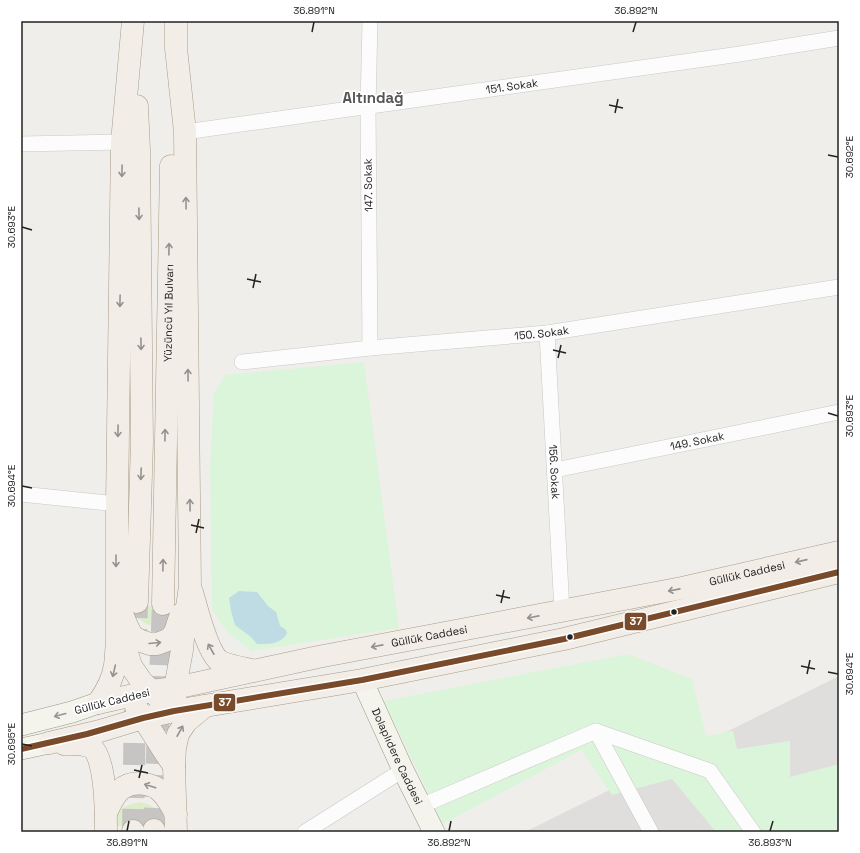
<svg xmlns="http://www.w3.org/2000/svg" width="860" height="853" font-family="'Space Grotesk',sans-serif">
<rect width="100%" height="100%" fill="#f0eeeb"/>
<path fill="#dfdedc" d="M839 676V832H525Z"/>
<path fill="#ddeccb" d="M132 605 175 607 165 624C151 629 145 624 134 615Z
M139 802 148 804 159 811 162 825 117 826C115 809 124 806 139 802Z"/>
<path fill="#daf5da" d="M364 362 399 628 251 651 226 631 212 609 210 464 214 393 225 375Z
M628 654 692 679 706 736 733 731 737 749 790 741V777L839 764V832H716L672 779 612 795 581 750 443 824 384 701Z"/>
<path fill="#bfdbe3" d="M239 591 257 592 268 606 276 612 280 626 285 629 287 633C281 645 268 644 257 644L251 637 235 625 231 611 229 598Z"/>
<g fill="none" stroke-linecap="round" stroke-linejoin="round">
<path stroke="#c7c5c3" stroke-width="22" stroke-dasharray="22 11" stroke-linecap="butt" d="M136 651 137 602
M154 830 163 604
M133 831 135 702"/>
<defs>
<g id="street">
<path id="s1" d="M185 132 740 54 839 38"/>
<path d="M21 144 122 142"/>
<path id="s2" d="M547 333 562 611"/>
<path d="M370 348 368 107 370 21"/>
<path id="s3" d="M242 362 370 348 547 333 839 287"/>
<path id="s4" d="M555 470 839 412"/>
<path d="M21 494 117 504"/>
<path d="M596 731 651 832"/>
<path d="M421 806 596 731 710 771 753 832"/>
<path d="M305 832 403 770"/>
</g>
<g id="secondary">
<path id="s5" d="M362 680 403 770 434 832"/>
<path d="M21 725 72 712 98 703"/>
<path d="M21 749 49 743"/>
</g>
<g id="primary">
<path d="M137 106 139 150 142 442 137 602"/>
<path d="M192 592C197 609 206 648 218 660 225 665 243 668 251 670"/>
<path id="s6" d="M163 604 171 166"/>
<path d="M120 609 127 626 132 636 141 641 150 644H157L170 639 175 632 181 614"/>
<path d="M122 636 131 666 142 682 160 699"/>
<path d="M175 702V688L182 650 184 628 190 586 185 132 176 48V21"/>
<path id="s7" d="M98 703 151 691 175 688 318 657 682 588 839 552"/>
<path d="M98 703C106 692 113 679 115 665 116 658 116 650 117 643V504L122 142 133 21"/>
<path d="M136 707 166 754 174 766"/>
<path d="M49 743 100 731 143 718 174 711 362 680 564 639 839 572"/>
<path d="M64 744C72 744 85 743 92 748 106 758 106 815 106 832"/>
<path d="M106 813C114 795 122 780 145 784 150 785 155 786 159 790 167 796 171 806 176 814"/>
<path d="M154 830V832"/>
<path d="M133 831V832"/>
<path d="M176 832 174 766 175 748 178 734 186 722 205 706"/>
</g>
</defs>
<use href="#street" stroke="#c9c8c7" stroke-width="16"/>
<use href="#secondary" stroke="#999a82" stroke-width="22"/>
<use href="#primary" stroke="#a79c86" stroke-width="23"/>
<use href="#street" stroke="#fdfcfc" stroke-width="15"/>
<use href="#secondary" stroke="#f4f4ed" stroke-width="21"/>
<use href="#primary" stroke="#f3ede7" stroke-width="22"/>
<defs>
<path id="bus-1" d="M21 749 87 734 143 718 174 711 362 680 564 639 839 572"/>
</defs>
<use href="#bus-1" stroke="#fff" stroke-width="9"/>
<use href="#bus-1" stroke="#7a4b2a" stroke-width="6"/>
</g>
<defs><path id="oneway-shaft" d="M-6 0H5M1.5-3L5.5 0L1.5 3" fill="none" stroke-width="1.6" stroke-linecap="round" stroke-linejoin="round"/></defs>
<g stroke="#95928e">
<use href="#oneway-shaft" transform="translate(122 171) rotate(91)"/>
<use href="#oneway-shaft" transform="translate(186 203) rotate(-91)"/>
<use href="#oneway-shaft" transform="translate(139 214) rotate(89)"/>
<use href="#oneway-shaft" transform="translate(169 249) rotate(-89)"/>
<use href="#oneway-shaft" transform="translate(120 301) rotate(91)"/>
<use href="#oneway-shaft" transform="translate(141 344) rotate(89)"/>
<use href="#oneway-shaft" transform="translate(188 375) rotate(-91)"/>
<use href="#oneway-shaft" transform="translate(118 431) rotate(91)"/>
<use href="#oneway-shaft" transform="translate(165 435) rotate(-89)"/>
<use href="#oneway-shaft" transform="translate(141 474) rotate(92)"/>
<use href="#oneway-shaft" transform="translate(190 505) rotate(-91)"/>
<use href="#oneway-shaft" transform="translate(116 561) rotate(90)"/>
<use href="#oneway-shaft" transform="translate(801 561) rotate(167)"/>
<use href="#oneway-shaft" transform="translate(163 565) rotate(-89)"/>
<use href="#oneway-shaft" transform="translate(674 590) rotate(169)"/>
<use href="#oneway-shaft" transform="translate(533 617) rotate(169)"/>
<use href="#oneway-shaft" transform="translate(155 643) rotate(-5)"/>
<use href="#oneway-shaft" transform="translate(377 646) rotate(169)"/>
<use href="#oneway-shaft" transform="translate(211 649) rotate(-119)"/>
<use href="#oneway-shaft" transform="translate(114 671) rotate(103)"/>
<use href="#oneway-shaft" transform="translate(180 731) rotate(-61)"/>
<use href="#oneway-shaft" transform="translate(150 786) rotate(-162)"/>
</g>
<use stroke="#969692" href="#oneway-shaft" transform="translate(60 715) rotate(165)"/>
<path fill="none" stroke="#222" stroke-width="1.5" d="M312 32 314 22M633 32 636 22M609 105 623 108M615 113 618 99M828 155 838 157M22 227 32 230M247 279 261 282M253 288 256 274M553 350 566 353M558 358 561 345M828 413 838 416M22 486 32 488M191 525 204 528M196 533 199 519M496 595 510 598M501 603 504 590M801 666 815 669M828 672 838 674M807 674 810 660M22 744 32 746M134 770 148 773M139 778 142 765M127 831 129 821M449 831 451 821M770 831 773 821"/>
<g fill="#222" stroke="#fff" stroke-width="1.5">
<circle cx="674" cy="612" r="3.5"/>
<circle cx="570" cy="637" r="3.5"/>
</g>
<g text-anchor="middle" stroke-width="3.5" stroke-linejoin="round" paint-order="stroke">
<g font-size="11" fill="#222" stroke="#fff">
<text dy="4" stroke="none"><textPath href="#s1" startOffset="330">151. Sokak</textPath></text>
<text transform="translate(368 185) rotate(-91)" y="4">147. Sokak</text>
<text dy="4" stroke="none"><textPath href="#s6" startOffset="291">Yüzüncü Yıl Bulvarı</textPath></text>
<text dy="4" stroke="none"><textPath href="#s3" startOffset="301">150. Sokak</textPath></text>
<text dy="4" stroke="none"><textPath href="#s4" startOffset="145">149. Sokak</textPath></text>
<text dy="4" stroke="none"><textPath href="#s2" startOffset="139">156. Sokak</textPath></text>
<text dy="4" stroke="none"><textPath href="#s7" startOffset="662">Güllük Caddesi</textPath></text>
<text dy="4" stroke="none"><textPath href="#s7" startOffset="338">Güllük Caddesi</textPath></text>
<text transform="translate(112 701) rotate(-14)" y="4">Güllük Caddesi</text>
<text dy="4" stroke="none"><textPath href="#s5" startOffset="84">Dolaplıdere Caddesi</textPath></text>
</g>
<g font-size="15" font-weight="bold" fill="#555" stroke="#fff">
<text x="373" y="103">Altındağ</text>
</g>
</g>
<g stroke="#fff" stroke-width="1.5">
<rect x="624" y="612" width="23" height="19" rx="4" fill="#7a4b2a"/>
<rect x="213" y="693" width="23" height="19" rx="4" fill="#7a4b2a"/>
</g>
<g font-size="11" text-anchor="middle" font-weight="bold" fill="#fff">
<text x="636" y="625">37</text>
<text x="225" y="706">37</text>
</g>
<rect width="860" height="853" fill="none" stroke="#ffffff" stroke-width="44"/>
<rect x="22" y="22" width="816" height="809" fill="none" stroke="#222" stroke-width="1.5"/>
<g font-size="10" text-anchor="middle" fill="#222">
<text x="314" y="14">36.891°N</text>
<text x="636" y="14">36.892°N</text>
<text transform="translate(849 157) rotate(-90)" y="4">30.692°E</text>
<text transform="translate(11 227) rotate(-90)" y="4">30.693°E</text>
<text transform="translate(849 416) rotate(-90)" y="4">30.693°E</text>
<text transform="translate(11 486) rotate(-90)" y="4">30.694°E</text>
<text transform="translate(849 674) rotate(-90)" y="4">30.694°E</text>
<text transform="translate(11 744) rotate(-90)" y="4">30.695°E</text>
<text x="127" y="846">36.891°N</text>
<text x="449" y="846">36.892°N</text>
<text x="770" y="846">36.893°N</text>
</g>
</svg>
